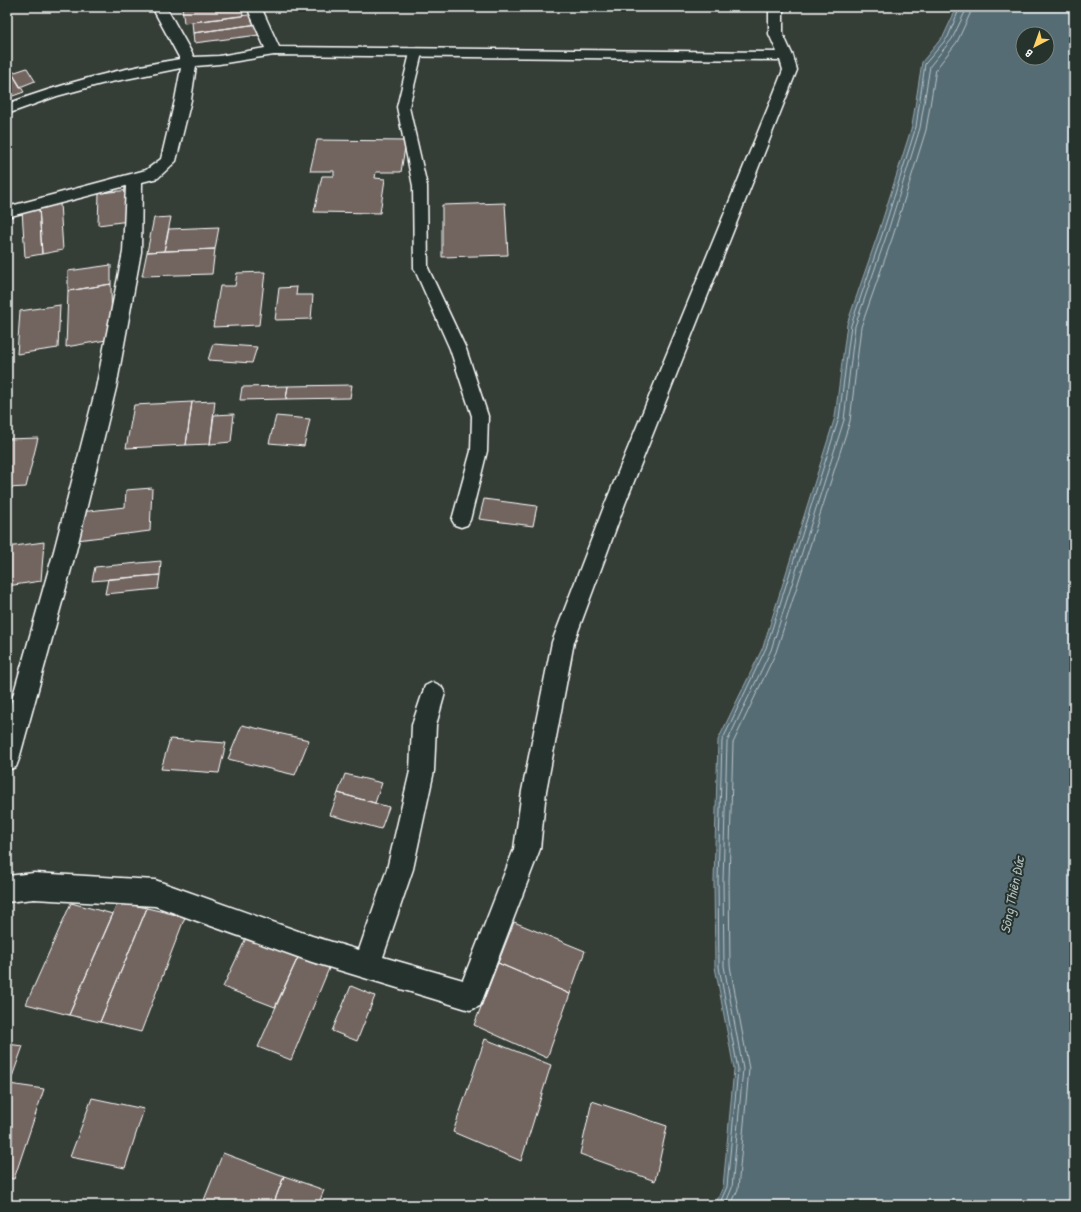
<svg xmlns="http://www.w3.org/2000/svg" width="1081" height="1212" font-family="'Patrick Hand',sans-serif">
<rect width="100%" height="100%" fill="#353d37"/>
<filter id="ink" filterUnits="userSpaceOnUse"><feTurbulence type="fractalNoise" baseFrequency=".025" numOctaves="2"/><feDisplacementMap in="SourceGraphic" scale="8" xChannelSelector="R" yChannelSelector="G"/><feConvolveMatrix kernelMatrix="1 2 1 2 8 2 1 2 1" color-interpolation-filters="sRGB"/></filter>
<g filter="url(#ink)">
<path fill="#556c74" stroke="#99a7ac" fill-rule="evenodd" d="M957 7H1074V1205H715L723 1187 734 1069 715 967 714 881 718 740 763 647 835 417 847 324 879 231 912 126 922 62 944 35ZM1023 34H1047V58H1023Z"/>
<g fill="none" stroke-linecap="round" stroke-linejoin="round">
<path stroke="#bbc4c7" stroke-width="1" d="M719 1205 727 1187 738 1069 719 967 718 881 722 741 766 648 839 418 851 325 883 232 916 127 925 64 948 37 960 7
M725 1205 732 1188 743 1069 724 966 723 881 727 742 771 650 844 420 855 326 887 234 920 128 930 66 952 39 965 12V7
M731 1205 738 1189 749 1069 730 966 729 881 733 743 776 652 850 421 861 327 893 236 926 130 936 69 957 42 970 14 971 7"/>
</g>
<path fill="#726560" stroke="#fff" d="M81 7H98L84 11Z
M182 7H242L243 16 184 23Z
M256 14 258 24 193 33 192 22Z
M258 24 259 35 194 43 193 33Z
M27 68 35 81 20 87 12 73Z
M12 73 24 92 7 98V74Z
M317 140 406 141 401 172H376L375 178 385 179 380 213 314 212 322 176H334V171H310Z
M130 190 129 221 98 225 99 193Z
M60 203 63 250 42 254 39 207Z
M505 203 508 255 442 257V205Z
M39 207 42 254 25 257 22 210Z
M171 217 164 251 147 252 154 218Z
M219 227 215 249 164 251 169 229Z
M215 249 212 274 142 276 147 252Z
M111 265V284L68 291V271Z
M265 272 259 325 213 327 220 286H235L237 273Z
M111 284 112 339 66 347 68 291Z
M297 287 296 295H313L311 319 275 320 279 288Z
M60 305 58 348 17 354 20 311Z
M213 344 257 347 252 363 208 360Z
M352 385 350 398 286 399 288 386Z
M288 386 286 399 240 400 242 387Z
M215 401 210 444 186 445 192 402Z
M192 402 186 445 126 448 134 405Z
M234 414 231 442 210 444 214 415Z
M276 416 310 419 304 446 269 443Z
M38 438 26 487 7 488V439Z
M152 488 150 531 77 540 80 512 125 507 126 490Z
M484 499 537 506 533 526 479 519Z
M44 542 41 581 7 586V547Z
M161 561 160 575 92 581 95 567Z
M160 575 158 589 105 594 108 579Z
M242 725 309 740 295 775 228 759Z
M170 739 226 743 219 773 161 769Z
M345 774 382 783 375 803 338 793Z
M338 793 389 807 381 829 330 815Z
M118 902 147 908 100 1022 69 1015Z
M71 903 113 914 69 1015 26 1004Z
M147 908 185 917 141 1032 100 1022Z
M514 922 585 951 570 994 498 963Z
M247 936 299 955 275 1007 223 987Z
M299 955 330 966 291 1060 258 1047Z
M498 963 570 994 547 1058 474 1025Z
M351 986 375 996 357 1041 332 1031Z
M485 1039 551 1065 521 1161 453 1132Z
M7 1044 23 1046 12 1077 7 1076Z
M7 1076 12 1077 7 1091Z
M9 1084 44 1089 14 1179 7 1178V1091Z
M92 1098 144 1109 125 1168 70 1157Z
M592 1101 667 1126 655 1181 580 1154Z
M223 1153 284 1176 273 1205H202Z
M284 1176 324 1190 318 1205H273Z"/>
<g fill="none" stroke-linecap="round" stroke-linejoin="round">
<defs>
<path id="lane" d="M416 49 420 50 422 53 409 107 427 186 428 268 466 349 488 416 487 451 470 520 467 525 461 527 455 525 452 520 471 451 472 416 450 349 414 268 413 186 397 107 410 53 412 50Z"/>
<path id="street" d="M152 7H166L194 57 219 56 265 48 247 7H261L279 47 777 52 769 34V7H783V34L793 56 797 70 625 504 574 642 546 791 540 849 480 1006 470 1010 312 962 155 906 34 899 7 902V876L34 873 155 880 312 936 359 950 387 869 410 771 412 725 425 686 433 682 441 686 445 693 436 725 434 771 413 869 383 957 463 980 514 849 522 791 552 642 605 504 772 98 783 70 780 60 274 55 219 64 196 66 191 100 176 161 158 178 142 182 141 252 116 388 76 551 19 759 16 767 7 770V717L54 551 96 388 123 252 126 186 7 217V207L146 170 161 159 175 100 181 68 101 84 57 96 7 114V104C63 83 121 68 180 59Z"/>
</defs>
<use href="#lane" stroke="#fff" stroke-width="3"/>
<use href="#street" stroke="#fff" stroke-width="3"/>
<use href="#lane" fill="#26332d" fill-rule="evenodd"/>
<use href="#street" fill="#26332d" fill-rule="evenodd"/>
</g>
</g>
<g text-anchor="middle" stroke-width="4" stroke-linejoin="round" paint-order="stroke">
<g font-size="14" font-style="italic" fill="#b2bdc0" stroke="#26332d">
<text transform="translate(1012 895) rotate(-79)" y="5">Sông Thiên Đức</text>
</g>
</g>
<rect width="1081" height="1212" fill="none" stroke="#26332d" stroke-width="24"/>
<rect x="12" y="12" width="1057" height="1188" fill="none" stroke="#fff" stroke-width="1.5" filter="url(#ink)"/>
<g transform="translate(1035 46) rotate(221)"><circle r="19" fill="#26332d" stroke="#7d8581"/>
<path d="M0-3L7 15L0 10L-7 15Z" fill="#ffd166"/>
<text y="-6" font-size="11" font-weight="bold" text-anchor="middle" fill="#ffffff">B</text>
</g>
</svg>
